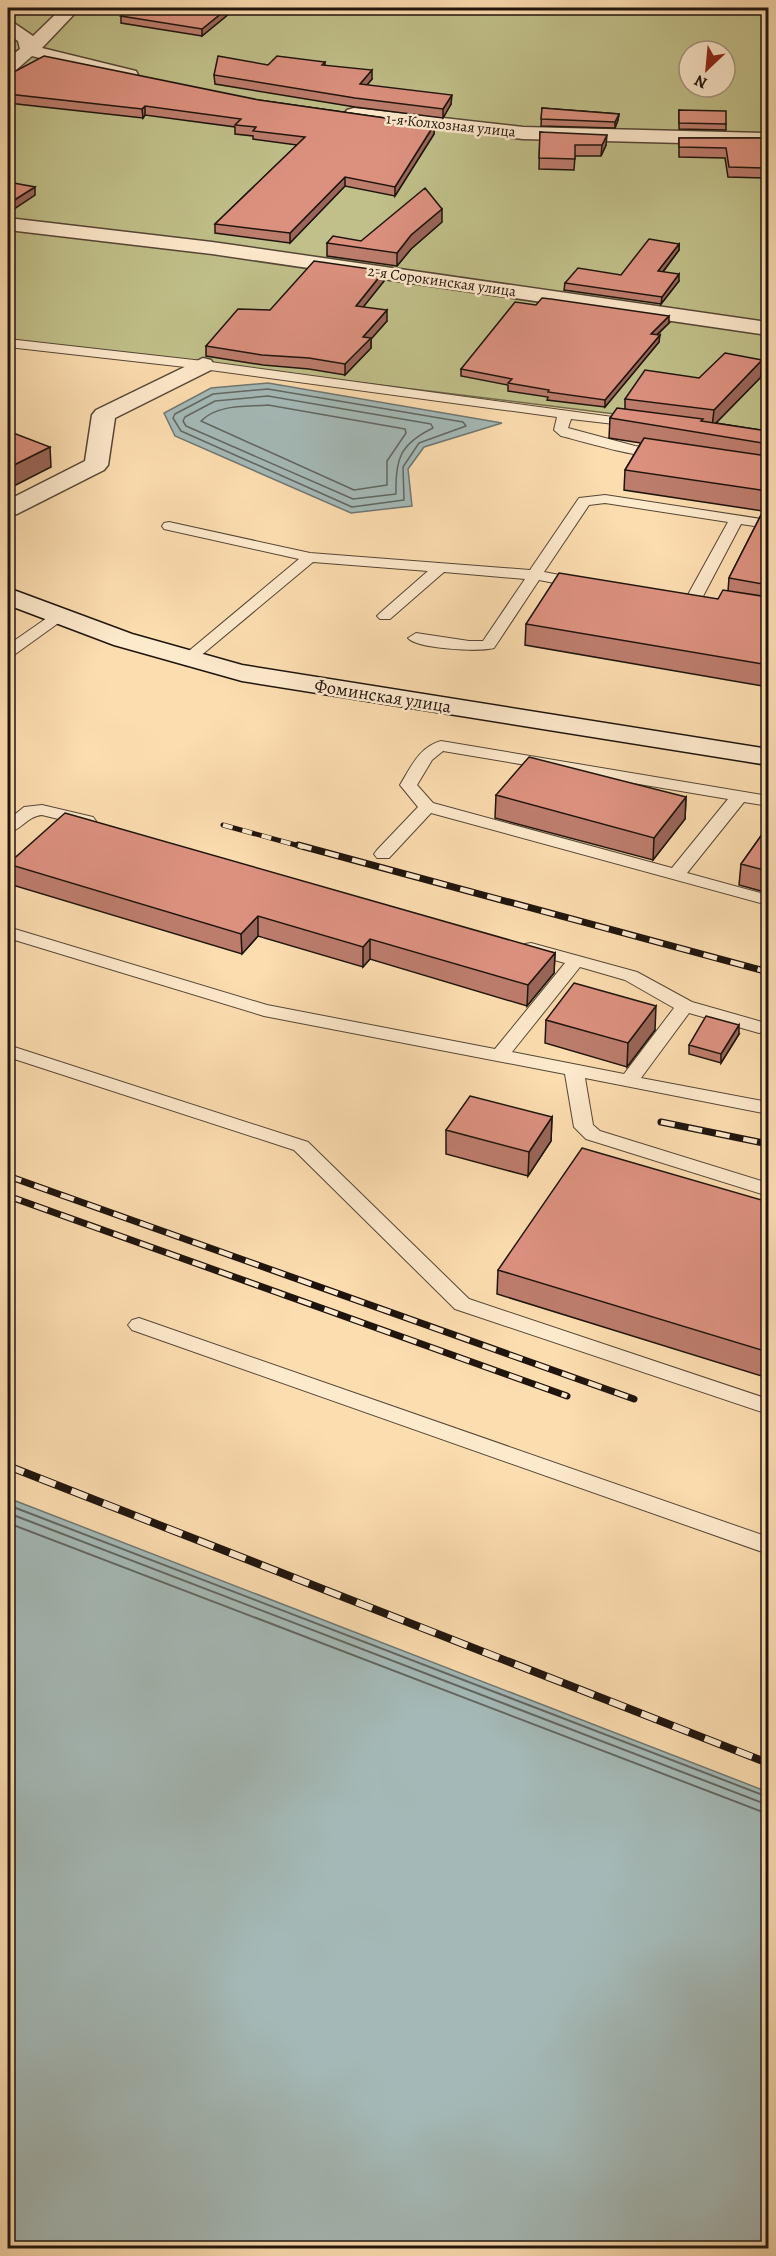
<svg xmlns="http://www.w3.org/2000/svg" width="776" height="2256" font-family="Alegreya,serif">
<rect width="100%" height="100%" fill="#fcddb0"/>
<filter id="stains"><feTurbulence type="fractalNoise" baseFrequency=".00333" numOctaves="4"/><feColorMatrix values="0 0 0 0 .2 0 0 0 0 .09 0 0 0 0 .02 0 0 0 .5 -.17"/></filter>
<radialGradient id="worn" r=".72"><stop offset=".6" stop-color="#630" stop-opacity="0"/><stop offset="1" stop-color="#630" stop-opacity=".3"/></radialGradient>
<path fill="#c1c08a" stroke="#706a4c" stroke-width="1.5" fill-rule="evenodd" d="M8 8H768V433L8 339ZM689 51H725V87H689Z"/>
<path fill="#a4b9b7" stroke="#6f7773" stroke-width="1.5" d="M268 383 502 423 424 447 408 469 412 506 351 513 175 436 164 413 211 388Z
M8 1498 768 1792V2248H8Z"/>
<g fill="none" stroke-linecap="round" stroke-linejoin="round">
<path stroke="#626662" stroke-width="1.5" d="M268 389 463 422 466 426 419 443 403 467 404 500 352 507 181 431 173 418 175 414 213 394Z
M268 396 431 424 433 428C400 444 395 459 396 494L353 499 186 426 183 421 185 417 215 401Z
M268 405 405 429 406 433 387 461V485L354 490 201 421C218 404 245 407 268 405Z"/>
<path stroke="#626662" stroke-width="2" d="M8 1505 768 1797
M8 1513 768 1805
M8 1523 768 1814"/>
<defs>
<path id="lane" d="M8 339 203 361 635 420 640 421 642 424 640 427 571 419 568 428 635 446 667 451 669 454C658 465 579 440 561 436L554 430 557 417 203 369 8 347Z
M605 495 768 520V528L741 524 701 600 693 605 685 600 728 522 605 503 589 505 544 572 585 580 588 583 585 586 580 588 539 580 494 648C478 652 418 649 408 638L416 633 469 641H483L525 579 444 572 390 619H380L377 616 380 613 428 571 313 562 192 663 186 665 178 660 299 559 164 529 162 526 164 523 169 522 310 553 530 570 579 498Z
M59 611 64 613 67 616 64 619 14 655 8 657V645L54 613Z
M441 741 768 796V806L744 802 687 873 768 895V905L431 813 389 858H377L374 854 377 850 418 807 400 785C411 767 419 747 441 741ZM443 751 728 799 672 868 433 803 417 785 432 760Z
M42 805 93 817 96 821 93 825 87 826 42 815C28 816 21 830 8 833V820L24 807Z
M8 927 267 1005 495 1049 565 963 525 952 522 948 525 944 531 943 637 972 692 1002 766 1023 768 1027 766 1031 759 1033 689 1013 641 1078 768 1102V1114L585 1078 593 1125 600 1131 768 1183V1196L586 1139 574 1127 565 1074 264 1016 8 938ZM580 967 625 980 674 1008 624 1074 512 1052Z
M8 1045 308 1142 469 1299 768 1399V1414L455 1309 294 1150 8 1057Z
M139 1318 768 1537V1554L132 1330 128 1325 132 1320Z"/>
<path id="street" d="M62 8H80L42 48 136 71 138 75 136 79 129 81 32 56 15 71 8 72V58L20 49 18 41 8 34V22L14 23 33 36Z
M354 108 523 127 768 133V145L523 139 347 118 344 114 347 110Z
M8 218 212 242 768 322V335L212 254 8 230Z
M203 358 211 360 214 365 211 370 115 418 108 465 104 470 17 514 8 516V500L85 461 92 415 96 410Z"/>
<path id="secondary" d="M8 588 132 634 242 665 768 749V765L242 681 114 645 8 605Z"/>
</defs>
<use href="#lane" stroke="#564636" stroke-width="2"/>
<use href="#street" stroke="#564636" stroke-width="3"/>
<use href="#secondary" stroke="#1f140d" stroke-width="3"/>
<use href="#lane" fill="#fde9cc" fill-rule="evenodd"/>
<use href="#street" fill="#fde9cc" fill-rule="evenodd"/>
<use href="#secondary" fill="#fde9cc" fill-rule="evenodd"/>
<defs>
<path id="rail-far2" d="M223 825 303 847"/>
<path id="rail-far1" d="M298 845 768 972
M661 1122 768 1144
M8 1176 634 1399
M8 1196 567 1396"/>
<path id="rail" d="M8 1466 768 1763"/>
</defs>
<use href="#rail-far2" stroke="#1f140d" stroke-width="5"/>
<use href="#rail-far1" stroke="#1f140d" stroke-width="7"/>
<use href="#rail" stroke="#1f140d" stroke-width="8"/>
<use href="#rail-far2" stroke="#fde9cc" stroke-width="4" stroke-dasharray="10" stroke-linecap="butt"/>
<use href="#rail-far1" stroke="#fde9cc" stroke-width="4.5" stroke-dasharray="14" stroke-linecap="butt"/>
<use href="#rail" stroke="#fde9cc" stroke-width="6" stroke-dasharray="17" stroke-linecap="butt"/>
</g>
<path fill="#bd7d6d" stroke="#1f140d" stroke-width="1.5" d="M81 8H236L202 36 121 23V16L124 14Z
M325 62V66L372 79 367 85 451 104 443 118 355 107 215 84 214 75 268 65Z
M8 75 259 100 434 125V134L395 196 345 186 290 243 215 233V224L297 145 253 139V136L235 134V127L145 115 143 118 8 103Z
M542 108 619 114 618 120 615 128 541 126Z
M679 110 726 124V130L679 129Z
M540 132 606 145 601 156H575L574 170 539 169Z
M679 138H768V178L728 177 725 158 679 157Z
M442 222 411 249 397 266 327 256V243L361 241Z
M679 244V250L663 272 679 281 661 304 564 290 565 283 621 275Z
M384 281 363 307 387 321 371 339V348L345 375 309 369 263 365 206 356V346L270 310Z
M669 323 657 335 659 342 605 407 547 400 548 397 508 391V385L461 376V369Z
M762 360 761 377 716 423 768 431V687L525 645 526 624 718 599 728 591 729 578 763 511 624 490 625 470 641 443 609 438 610 418 625 409V399Z
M496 795 686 797 685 819 653 860 495 818Z
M768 826V893L739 885 741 864Z
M8 864 555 953 554 973 527 1006 370 959 363 967 258 936 242 954 9 884Z
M546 1020 655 1030 627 1067 545 1043Z
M739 1034 721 1063 689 1054V1045Z
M552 1117 551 1141 528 1176 446 1154V1130Z
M768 1202V1378L497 1294 498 1270Z"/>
<path fill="#9a6659" stroke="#1f140d" stroke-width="1.5" d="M228 8H236L202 36V29Z
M372 70V79L360 93V84Z
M452 95 451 104 443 118V109Z
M145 106V115L143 118 142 109Z
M619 114 618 120 615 128V122Z
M434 125V134L395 196V187Z
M607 135 606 145 601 156 602 145Z
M345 177V186L290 243V233Z
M35 187V195L8 213V204Z
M442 209V222L411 249 397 266V253L411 235Z
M679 244V250L658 278V271Z
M384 271V281L356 316V306Z
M679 274V281L661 304 662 297Z
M387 310V321L371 339V348L345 375V364L363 337Z
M669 316V323L650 341 651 334Z
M660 335 659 342 605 407V400Z
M762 360 761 377 712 427 714 410Z
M50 447 51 467 8 489V468Z
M686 797 685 819 653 860 654 838Z
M258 916V936L242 954 241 934Z
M370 939V959L363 967V947Z
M555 953 554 973 527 1006 528 985Z
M656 1006 655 1030 627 1067 628 1043Z
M739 1025V1034L721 1063V1054Z
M552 1117 551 1141 528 1176 529 1152Z"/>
<path fill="#dc917f" stroke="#1f140d" stroke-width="1.5" d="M124 8H228L202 29 121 16 134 9Z
M44 56 259 100 434 125 395 187 345 177 290 233 215 224 305 137 253 131 256 127 235 125 241 119 145 106 142 109 8 94V75Z
M218 56 268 65 277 56 325 62 322 65 372 70 360 84 452 95 443 109 355 98 214 75Z
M542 108 619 114 615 122 541 119Z
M679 110 726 111V124L679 123Z
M540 132 607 135 602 145H575V159L539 158Z
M679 138H768V168L729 167 726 148 679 147Z
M8 182 35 187 8 204Z
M425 188 442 209 411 235 397 253 327 243 333 236 361 241Z
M649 239 679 244 658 271 679 274 662 297 565 283 578 268 621 275Z
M314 261 384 271 356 306 387 310 363 337 371 338 345 364 309 358 262 355 206 346 238 309 270 310Z
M542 298 551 299 669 316 651 334 660 335 605 400 548 392 549 390 508 383 512 379 461 369 515 302 536 305Z
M725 353 762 360 714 410 625 399 645 370 699 378Z
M617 408 703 419 701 421 768 431V444L610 418Z
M8 431 50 447 8 468Z
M644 438 768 456V491L625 470Z
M764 509H768V585L729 578Z
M559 573 718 599 723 590 768 597V665L526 624Z
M529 757 686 797 654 838 496 795Z
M65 813 555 953 528 985 370 939 363 947 258 916 241 934 8 864Z
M768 826V871L741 864Z
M574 983 656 1006 628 1043 546 1020Z
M706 1016 739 1025 721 1054 689 1045Z
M470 1096 552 1117 529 1152 446 1130Z
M582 1148 768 1202V1352L498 1270Z"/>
<g text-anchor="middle" stroke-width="5" stroke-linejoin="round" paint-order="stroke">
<g font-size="15" fill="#1f140d" stroke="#fde9cc">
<text transform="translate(451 125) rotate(6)" y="5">1-я Колхозная улица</text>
<text transform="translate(442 281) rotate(8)" y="5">2-я Сорокинская улица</text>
</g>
<g font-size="18" fill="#1f140d" stroke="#fde9cc">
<text transform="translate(383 696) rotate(9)" y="6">Фоминская улица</text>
</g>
</g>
<rect width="776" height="2256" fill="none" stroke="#fcddb0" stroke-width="30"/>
<rect x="9" y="9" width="758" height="2238" fill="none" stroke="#1f140d" stroke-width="3"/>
<rect x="15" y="15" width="746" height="2226" fill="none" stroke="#1f140d" stroke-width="1.5"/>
<g transform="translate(707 69) rotate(206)"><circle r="28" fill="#fde9cc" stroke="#a49480" stroke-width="1.5"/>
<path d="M0-4.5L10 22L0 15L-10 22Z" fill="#8f2418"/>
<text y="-9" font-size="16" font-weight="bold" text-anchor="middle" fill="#1f140d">N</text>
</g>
<rect width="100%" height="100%" filter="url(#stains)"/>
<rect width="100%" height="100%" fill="url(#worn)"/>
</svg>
